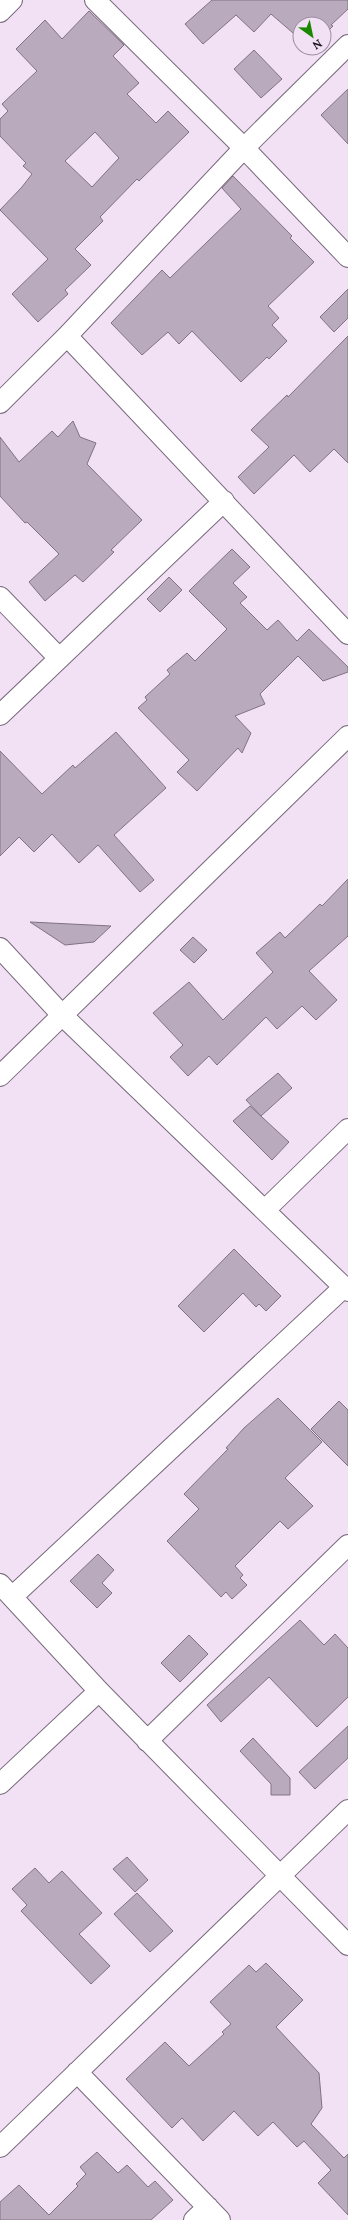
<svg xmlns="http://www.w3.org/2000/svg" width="348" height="2220" font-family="Lora,serif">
<rect width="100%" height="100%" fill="#f2e1f5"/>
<path fill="#baaabd" stroke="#817283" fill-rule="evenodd" d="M212 0H348V9L331 25 333 26 324 35V24H300V39L271 14 254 32 236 15 203 44 185 24Z
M89 11 124 45 113 56 139 83 127 94 156 123 168 111 189 132 139 181 137 179 100 217 103 221 75 249 91 265 65 290 68 294 38 322 12 294 48 259 0 210 22 187 32 174 23 166 26 163 0 136V119L8 111 2 104 37 71 16 49 45 20 62 39ZM95 132 119 158 92 187 65 161Z
M254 50 282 79 261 98 234 69Z
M348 89V144L321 115Z
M233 176 292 236 290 238 314 262 268 306 279 318 272 325 287 341 269 359 267 357 241 382 192 331 179 344 168 332 142 355 111 323 162 270 170 278 241 209 222 188Z
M348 289V318L334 332 320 317Z
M348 336V463L334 449 310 472 294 455 254 494 238 477 269 447 251 430 287 395 288 397Z
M73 421 80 437 96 443 87 464 142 520 111 550 114 552 83 582 75 575 45 601 29 582 59 554 27 522 25 523 0 496V437L19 462 52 431 58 437Z
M232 549 250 567 233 583 247 597 240 603 267 630 278 620 297 641 309 629 348 667V672L323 681 298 656 260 694 265 704 235 716 251 733 242 753 238 748 197 791 177 772 189 760 138 708 147 700 145 697 170 674 167 670 187 653 195 661 227 629 189 591Z
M169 577 182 590 160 612 147 599Z
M116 732 166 788 114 835 154 880 140 892 98 845 79 863 52 834 34 852 19 837 0 856V751L42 794 73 765 75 768Z
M348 879V936L309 971 337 1000 316 1020 302 1006 277 1029 266 1017 217 1065 209 1056 188 1076 170 1057 183 1045 153 1013 189 982 223 1020 273 972 256 953 280 932 285 938 320 904 322 906Z
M30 922 111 926 94 942 65 945Z
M193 937 207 950 194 963 180 950Z
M278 1073 292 1088 261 1116 246 1100Z
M250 1106 289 1142 272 1160 233 1121Z
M234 1249 281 1296 266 1311 259 1304 256 1307 243 1293 204 1332 178 1306Z
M278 1398 322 1442 285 1478 313 1506 288 1529 280 1521 235 1566 243 1575 240 1578 247 1585 232 1599 226 1592 221 1597 167 1541 199 1509 184 1494 228 1449 226 1448 244 1428Z
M339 1401 348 1410V1466L311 1429Z
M98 1554 114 1570 102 1583 112 1593 97 1608 70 1581Z
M300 1620 324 1645 335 1634 348 1648V1697L317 1727 269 1677 221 1722 207 1705Z
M189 1635 208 1654 180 1682 161 1663Z
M348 1726V1758L315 1789 299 1772Z
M253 1738 290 1778V1795H271V1784L240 1751Z
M127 1857 148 1880 135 1892 113 1869Z
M35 1868 49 1883 62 1871 102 1913 79 1934 110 1966 91 1984 21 1911 27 1905 12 1889Z
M137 1893 173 1931 150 1952 114 1914Z
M266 1963 303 2000 276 2027 319 2073 322 2108 311 2124 344 2158 348 2154V2215L318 2183 331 2170 304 2141 297 2147 273 2122 258 2136 234 2111 203 2141 182 2118 172 2128 126 2079 165 2042 189 2066 224 2034 222 2032 231 2024 210 2002 249 1965 256 1972Z
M97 2152 118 2173 127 2165 148 2187 155 2181 173 2200 151 2220H0V2202L19 2185 49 2215 78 2186 76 2184 86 2174 80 2167Z"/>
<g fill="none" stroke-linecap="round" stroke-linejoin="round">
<defs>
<path id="minor" d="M95 0 244 148 348 257
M0 12 12 0
M67 336 348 634
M0 403 67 336 244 148 348 45
M0 597 59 658
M0 715 224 501
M0 948 62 1015 348 1291
M0 1076 348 736
M265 1210 348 1129
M0 1584 99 1691 348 1945
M12 1597 344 1287
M147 1741 348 1545
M0 1784 99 1691
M77 2072 220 2220
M0 2147 348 1810
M194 2220 208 2207"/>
</defs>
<use href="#minor" stroke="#78697b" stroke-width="22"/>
<use href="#minor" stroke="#fff" stroke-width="20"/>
</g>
<g transform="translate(312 36) rotate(147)"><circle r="19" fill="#f2e1f5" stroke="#9a8e9d"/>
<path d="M0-3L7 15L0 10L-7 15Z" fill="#198700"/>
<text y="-6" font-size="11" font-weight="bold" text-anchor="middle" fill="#171118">N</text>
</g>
</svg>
